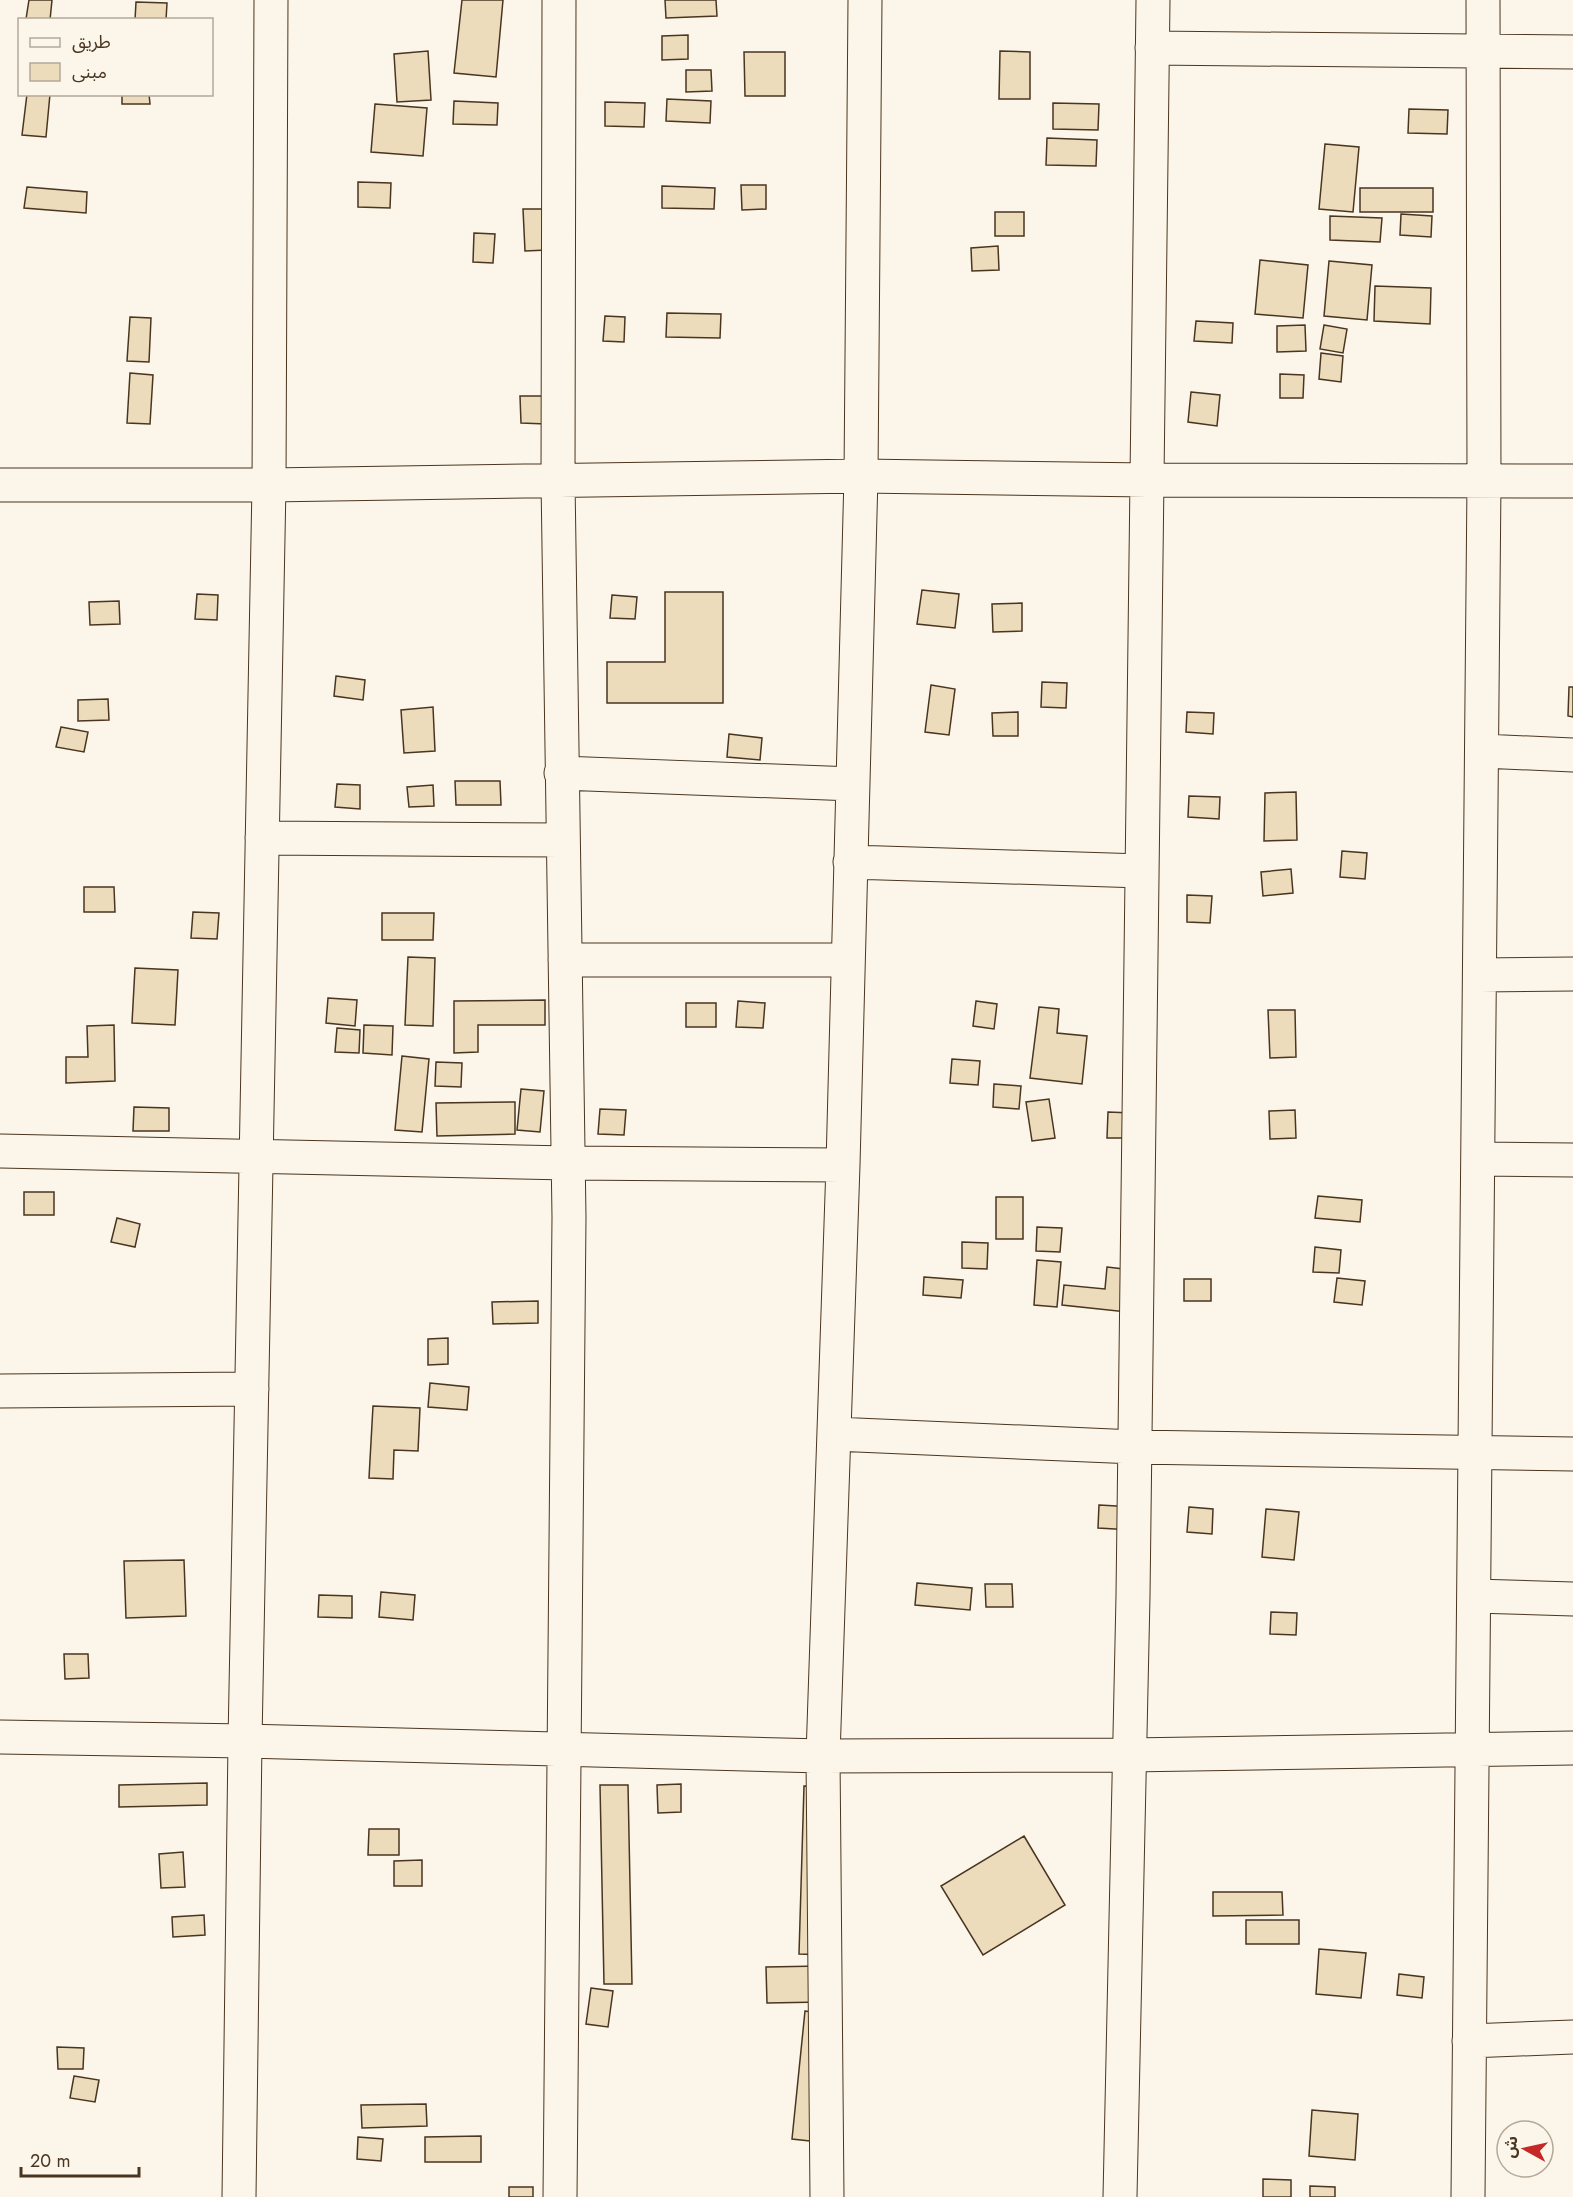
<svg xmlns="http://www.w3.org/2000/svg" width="1573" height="2197" font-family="Jost,'Noto Sans Arabic',sans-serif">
<rect width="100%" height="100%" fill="#fbf6e9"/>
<path fill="#ecdcbc" stroke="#4a3520" stroke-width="1.5" d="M29 0H52L50 20 26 19Z
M462 0H503L496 77 454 73Z
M665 0H716L717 16 666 18Z
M136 2 167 3 166 20H135Z
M688 35V59L662 60V36Z
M428 51 431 100 397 102 394 54Z
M1000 51 1030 52V99H999Z
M744 52H785V96H745Z
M686 70H711L712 91 686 92Z
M27 94H50L46 137 22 135Z
M122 94H149L150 104H122Z
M667 99 711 101 710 123 666 121Z
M454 101 498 103 497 125 453 124Z
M605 102 645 103 644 127 605 126Z
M1053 103 1099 104 1098 130 1053 129Z
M375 104 427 108 423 156 371 152Z
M1409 109 1448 110 1447 134 1408 133Z
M1047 138 1097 140 1096 166 1046 165Z
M1325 144 1359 147 1353 212 1319 209Z
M358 182 391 183 390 208 358 207Z
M741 185H766V209L742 210Z
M662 186 715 188 714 209 662 208Z
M27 187 87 192 86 213 24 208Z
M1360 188H1433V212H1360Z
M523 209H545L547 250 525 251Z
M995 212H1024V236H995Z
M1401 214 1432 216 1431 237 1400 235Z
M1330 216 1382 218 1380 242 1330 240Z
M474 233 495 234 493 263 473 262Z
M998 246 999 270 972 271 971 248Z
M1260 260 1308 265 1303 318 1255 314Z
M1329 261 1372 265 1367 320 1324 316Z
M1375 286 1431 288 1430 324 1374 321Z
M667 313 721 314 720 338 666 337Z
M605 316 625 317 624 342 603 341Z
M130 317 151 318 149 362 127 361Z
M1196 321 1233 323 1232 343 1194 341Z
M1305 325 1306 351 1277 352V326Z
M1324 325 1347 329 1343 353 1320 349Z
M1321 353 1343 356 1341 382 1319 379Z
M130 373 153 375 150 424 127 423Z
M1280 374 1304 375 1303 398H1280Z
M1191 392 1220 395 1217 426 1188 422Z
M520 396H546V424L521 423Z
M922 590 959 594 955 628 917 624Z
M665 592H723V703H607V662H665Z
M197 594 218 595 217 620 195 619Z
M612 595 637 597 635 619 610 618Z
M119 601 120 624 90 625 89 602Z
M1022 603V631L993 632 992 604Z
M336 676 365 680 363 700 334 696Z
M1042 682 1067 683 1066 708 1041 707Z
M931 685 955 689 949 735 925 732Z
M1569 687H1573V717L1568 716Z
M108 699 109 720 78 721V700Z
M433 707 435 751 404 753 401 710Z
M1018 712V736H993L992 713Z
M1187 712 1214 713 1213 734 1186 732Z
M61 727 88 732 84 752 56 747Z
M729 734 762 738 760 760 727 757Z
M455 781H500L501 805H456Z
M337 784 360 785V809L335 807Z
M433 785 434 806 409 807 407 787Z
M1296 792 1297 840 1264 841 1265 793Z
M1189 796 1220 797 1219 819 1188 817Z
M1342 851 1367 853 1365 879 1340 877Z
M1291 869 1293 893 1263 896 1261 872Z
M84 887H114L115 912H84Z
M1187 895 1212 896 1210 923 1187 922Z
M193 912 219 913 217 939 191 938Z
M382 913H434L433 940H382Z
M408 957 435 958 433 1026 405 1025Z
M135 968 178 970 175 1025 132 1023Z
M328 998 357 1000 355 1026 326 1023Z
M545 1000V1025H478V1052L454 1053V1001Z
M738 1001 765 1003 763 1028 736 1027Z
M976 1001 997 1004 994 1029 973 1026Z
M686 1003H716V1027H686Z
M1039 1007 1059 1009 1057 1033 1087 1036 1082 1084 1030 1078Z
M1268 1010H1295L1296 1057 1270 1058Z
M114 1025 115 1081 66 1083V1057H88L87 1026Z
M364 1025 393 1026 392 1055 363 1053Z
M337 1028 360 1030 359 1053 335 1052Z
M402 1056 429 1059 422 1132 395 1130Z
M952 1059 980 1061 978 1085 950 1083Z
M436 1062 462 1063 461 1087 435 1086Z
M994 1084 1021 1086 1019 1109 993 1107Z
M521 1089 544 1091 540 1132 517 1130Z
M1049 1099 1055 1138 1032 1141 1026 1102Z
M515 1102V1134L437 1136 436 1103Z
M134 1107 169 1108V1131H133Z
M600 1109 626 1110 624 1135 598 1134Z
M1295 1110 1296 1138 1270 1139 1269 1111Z
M1108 1112 1132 1113 1131 1138H1107Z
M24 1192H54V1215H24Z
M1318 1196 1362 1200 1360 1222 1315 1218Z
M996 1197H1023V1239H996Z
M117 1218 140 1224 135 1247 111 1242Z
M1037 1227 1062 1228 1060 1252 1036 1251Z
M962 1242 988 1243 987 1269 962 1268Z
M1315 1247 1341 1250 1339 1273 1313 1272Z
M1037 1260 1061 1262 1057 1307 1034 1305Z
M1107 1267 1132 1270 1127 1312 1062 1305 1064 1285 1105 1289Z
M924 1277 963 1280 961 1298 923 1295Z
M1337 1278 1365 1281 1362 1305 1334 1302Z
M1184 1279H1211V1301H1184Z
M538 1301V1323L493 1324 492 1302Z
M448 1338V1364L428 1365V1339Z
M430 1383 469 1387 467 1410 428 1407Z
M373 1406 420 1408 418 1451 394 1450 393 1479 369 1478Z
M1099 1505 1134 1507 1132 1530 1098 1528Z
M1189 1507 1213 1509 1212 1534 1187 1532Z
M1266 1509 1299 1512 1294 1560 1262 1557Z
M184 1560 186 1616 126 1618 124 1561Z
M917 1583 972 1588 970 1610 915 1605Z
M985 1584H1012L1013 1607H986Z
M381 1592 415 1595 413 1620 379 1617Z
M319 1595 352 1596V1618L318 1617Z
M1271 1612 1297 1613 1296 1635 1270 1634Z
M64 1654H88L89 1678 65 1679Z
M207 1783V1805L119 1807V1785Z
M681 1784V1812L658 1813 657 1785Z
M600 1785H628L632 1984H604Z
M804 1786 830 1787 826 1955 799 1954Z
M369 1829H399V1855H368Z
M1024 1836 1065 1905 983 1955 941 1886Z
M183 1852 185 1887 161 1888 159 1854Z
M422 1860V1886H394V1861Z
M1213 1892H1282L1283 1915 1213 1916Z
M204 1915 205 1935 173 1937 172 1917Z
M1246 1920H1299V1944H1246Z
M1319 1949 1366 1953 1361 1998 1316 1994Z
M821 1966 822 2002 767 2003 766 1967Z
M1399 1974 1424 1977 1422 1998 1397 1995Z
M591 1988 613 1991 608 2027 586 2024Z
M805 2011 832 2015 819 2142 792 2139Z
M57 2047 84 2048 83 2069H58Z
M74 2076 99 2080 95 2102 70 2098Z
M426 2104 427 2126 362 2128 361 2105Z
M1312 2110 1358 2114 1355 2160 1309 2156Z
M481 2136V2162H425V2137Z
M358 2137 383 2139 381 2161 357 2159Z
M1263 2179 1291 2180V2197H1263Z
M1310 2186 1335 2187V2197H1310Z
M509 2187H533V2197H509Z"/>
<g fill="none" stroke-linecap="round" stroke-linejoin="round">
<defs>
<path id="minor" d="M559 0 558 480 569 1217 560 2197
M1152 48 1573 52
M0 485H269L861 476 1148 480 1573 481
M1482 751 1573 755
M561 773 853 784
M262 838 563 840
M850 862 1142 871
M565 960H848
M1480 975 1573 974
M0 1151 568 1163 843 1165
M1479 1159 1573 1160
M0 1391 252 1389
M834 1434 1135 1447 1573 1454
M1474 1596 1573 1599
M0 1737 245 1741 823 1756 1129 1755 1573 1748
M1469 2041 1573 2037
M239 2197 245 1741 269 485 271 0
M827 2197 823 1756 843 1165 861 476 865 0
M1120 2197 1133 1596 1153 0
M1468 2197 1484 482 1483 0"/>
</defs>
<use href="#minor" stroke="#4a3520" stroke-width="35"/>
<use href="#minor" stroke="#fbf6e9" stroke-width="33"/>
</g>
<rect x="18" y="18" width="195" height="78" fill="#fbf6e9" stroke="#b4a999" stroke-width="1.5"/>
<rect x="30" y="38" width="30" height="9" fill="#fbf6e9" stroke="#b4a999" stroke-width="1.5"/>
<text x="72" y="48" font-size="18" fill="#4a3520">طريق</text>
<rect x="30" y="63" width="30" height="18" fill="#ecdcbc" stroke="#b4a999" stroke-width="1.5"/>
<text x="72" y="78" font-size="18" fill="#4a3520">مبنى</text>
<g transform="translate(1525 2149) rotate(278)"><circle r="28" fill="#fbf6e9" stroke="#b4a999" stroke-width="1.5"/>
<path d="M0-4.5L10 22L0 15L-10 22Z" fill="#c62828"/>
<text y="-9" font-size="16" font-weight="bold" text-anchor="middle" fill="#4a3520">ش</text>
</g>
<path d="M21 2167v9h118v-9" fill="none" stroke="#4a3520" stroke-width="3"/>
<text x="30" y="2167" font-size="18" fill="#4a3520" stroke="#fbf6e9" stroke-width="4.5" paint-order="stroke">20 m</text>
</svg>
